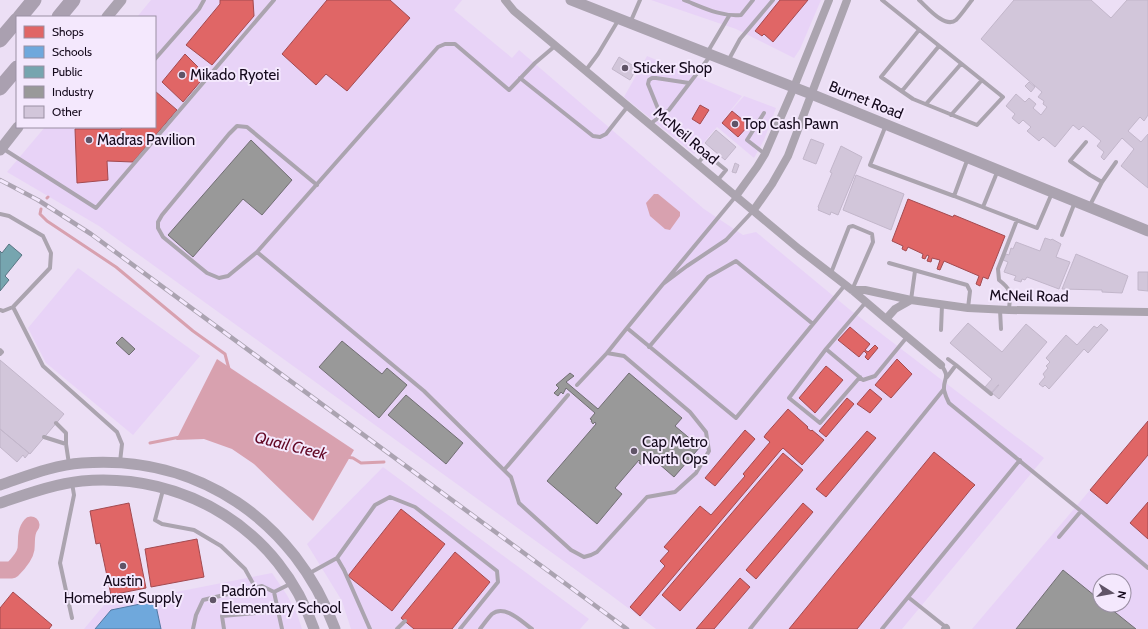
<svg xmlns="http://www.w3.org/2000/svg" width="1148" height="629" font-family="Cabin,sans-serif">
<rect width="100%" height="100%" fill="#ecdff5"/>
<path fill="#e8d3f7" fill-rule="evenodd" d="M151 0H462L454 10 512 58 519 50 704 209 743 235 756 232 849 309 1044 458 902 629H656L608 593 99 226 7 172 45 127H155V17H137Z
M651 0H821L800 49 794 58 736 29Z
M647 56 742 96 723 120 744 96 776 108 764 140 754 158 717 127 694 154 624 97Z
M78 268 200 356 133 435 46 363 28 328Z
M1148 420V629H972L1090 490ZM1100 581H1124V605H1100Z
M383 467 589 619 580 629H351L342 601 307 544Z
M272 573 287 595 297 614 302 629H84L104 605H110Z"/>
<path fill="#d8a1af" d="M654 194H658L680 212V216L670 230 665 229 650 216 646 203Z
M217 359 354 450 313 521 254 464 232 449 204 439 176 440Z"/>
<path fill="#e06666" stroke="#a34a50" d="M220 0H253L254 16 212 65 186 45 220 4Z
M327 0H390L410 18 347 91 326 74 316 85 282 54Z
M780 0H808L773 42 764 34 762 36 755 31Z
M185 54 206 75 183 102 162 82Z
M155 91 177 110 133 162 107 161 108 180 77 183 75 129H121L122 127H155Z
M700 105 709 110 700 124 692 119Z
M732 111 749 125 738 137 722 123Z
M908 199 953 217 954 215 1005 236 988 279 983 277 980 286 976 284 979 276 944 261 940 270 937 269 940 260 932 258 931 262 927 261 929 256 927 255 925 259 922 258 923 254 908 247 906 251 902 249 903 246 892 241Z
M850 327 870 344 865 350 868 352 875 345 878 348 868 360 865 357 867 354 864 351 859 357 838 340Z
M897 359 912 374 891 398 875 385Z
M826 366 843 380 815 413 799 398Z
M870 389 882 399 870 413 857 404Z
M847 398 854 404 826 437 819 431Z
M788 409 808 427 807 428 811 431 812 430 824 440 802 465 783 448 780 451 640 616 630 607 665 566 660 561 669 551 664 547 700 506 711 515 745 476 743 474 770 442 764 437 766 434Z
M1148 421V455L1107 504 1090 490Z
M745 430 755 439 715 486 705 478Z
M867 431 876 438 826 497 816 489Z
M934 452 975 485 971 489 857 629H789Z
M783 453 803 470 680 611 662 595Z
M1148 502V539L1130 523Z
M129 503 146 588 111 595 100 543 96 544 90 511Z
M803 503 813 512 756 579 746 570Z
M401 509 445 544 392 611 348 576Z
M197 539 204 577 151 587 145 549Z
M455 552 490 582 452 629H414L401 618Z
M740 578 750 587 714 629H696Z
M13 592 52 625 49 629H0V608Z"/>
<path fill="#6fa8dc" stroke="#5478a2" d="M155 601 161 629H95L111 610Z"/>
<path fill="#76a5af" stroke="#597683" d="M9 244 22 255 5 276 9 280 0 291V251L2 253Z"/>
<path fill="#999" stroke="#716e73" d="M251 140 292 180 262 215 243 199 193 257 168 235Z
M122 337 135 349 129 355 116 343Z
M342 341 382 374 387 368 407 385 379 418 319 367Z
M570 373 574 376 566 382 598 409 629 373 682 418 675 426 700 447 674 477 650 456 642 465 639 463 640 461 639 460 615 488 622 494 597 524 547 481 596 424 595 422 593 424 591 421 592 420 590 419 595 413 566 388 563 394 561 392 558 396 554 393 559 388 556 385Z
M406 395 463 443 446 464 388 415Z
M1063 570 1100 600V605H1106L1136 629H1016Z"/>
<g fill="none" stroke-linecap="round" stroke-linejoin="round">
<path stroke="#d8a1af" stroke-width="3" d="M47 198 48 197
M41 209 40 214 47 221 116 267 193 331 225 354 229 369
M150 443 180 437
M346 457 353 458 361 463 384 462"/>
<path stroke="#d8a1af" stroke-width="17" d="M0 570H12C17 565 25 556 26 549 27 540 25 532 31 525"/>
</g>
<path fill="#d2c6da" stroke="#c2b6ca" d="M1014 0H1091L1111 18 1127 0H1148V115L1144 121 1140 117 1128 131 1141 142 1148 134V188L1121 166 1134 149 1122 138 1104 160 1101 157 1104 152 1097 146 1101 141 1083 126 1079 130 1073 125 1055 147 1043 137 1039 141 1027 131 1031 127 1023 120 1019 124 1012 118 1015 114 1006 106 1016 94 1025 102 1029 98 1036 104 1033 108 1041 115 1047 107 1043 104 1044 101 1038 97 1042 92 981 39Z
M619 57 637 68 630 80 612 69Z
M1029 82 1035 87 1031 92 1025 86Z
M716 130 736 147 725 160 705 143Z
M811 139 824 144 816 164 803 159Z
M841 146 862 157 838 215 831 212 830 215 818 210 819 208 818 207 832 173 830 172Z
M735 163 739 165 736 173 732 172Z
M856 175 904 194 891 230 843 210Z
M1045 238 1051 240 1052 239 1061 244 1056 257 1070 262 1059 289 1027 277 1025 280 1022 279 1021 282 1014 280 1016 276 1004 272 1008 262 1003 260 1006 254 1009 255 1011 248 1013 249 1016 242 1040 251Z
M1076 254 1128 276 1122 293 1102 292V290L1062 289Z
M1138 272H1148V291L1138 290Z
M968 323 1002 352 1026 324 1047 342 999 399 992 393 999 385H998L992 392 985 387 992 379 950 343Z
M1101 324 1108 330 1088 353 1084 349 1049 389 1045 385 1043 387 1039 384 1045 377 1043 374 1048 368 1046 366 1050 362 1046 358 1066 335 1077 345 1094 326 1097 328Z
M0 360 64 414 30 454 0 429Z
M0 429 29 453 25 458 23 455 17 462 0 447Z"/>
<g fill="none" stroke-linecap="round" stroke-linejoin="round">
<path stroke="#aba4af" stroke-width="4" d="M684 0C702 7 721 17 741 15L753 0
M882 0 1003 97 977 125 913 99 881 77 919 30
M919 0C927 7 945 29 956 20 962 14 967 6 972 0
M630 23 640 0
M555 46 535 63 509 90 455 44H445L438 47 257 252 424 391 511 477 519 503 571 550 584 557 591 555 597 552 647 497 675 492 696 473 709 451 706 432 690 412 624 356 607 353 577 385
M707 53 729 16
M155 59 199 9 204 0
M728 61 740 39 773 0
M586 70 598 54 619 19
M520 78 593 136 600 137 606 134 628 106
M902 91 939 46
M926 104 961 64
M764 113 747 140 765 154
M951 115 982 80
M661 116 648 84 649 80 652 78H656L689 83
M650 124 669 110 711 55
M886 125 870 165 954 196 968 158
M1086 142 1070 161 1090 175 1102 182
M2 148 96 208 274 0
M697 164 706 154 726 170 717 181
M736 196 663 284 687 266 726 240 753 211
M954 196 1037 228 1052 193
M983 207 998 170
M1089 207 1102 182 1116 162
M0 214 9 216 43 236 51 253 50 268 13 307 3 311 0 310
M1062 235 1075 202
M257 252 228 276 219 278 207 273 163 237 158 228V222L162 215 229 134 237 126 247 127 317 185
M889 263 967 285 970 291 968 308
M831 273 849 227 853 226 872 234 873 242 852 290
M663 284 627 328 736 418 845 285
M911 300 915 271
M866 302 826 349 863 380 875 376 907 337
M13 307 43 366 117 432 122 444 120 462
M1000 310 1001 329
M1009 310C1010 293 1013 291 999 280L998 269 1017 220
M941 330 942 305
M649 347 708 277 736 261 813 324
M826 349 789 398 820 423 860 377
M0 350 2 352 0 354
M607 353 627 328
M948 359 956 365
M941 365C951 378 943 378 944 390 945 394 947 399 949 403L1081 511 1059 537
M947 377 956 365 991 394
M56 423 66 433V444L69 464
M44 437 66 444
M504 470 568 395
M163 490 155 520 162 524 194 530 221 546 245 569 255 587
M1081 511 1148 568
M337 558 375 505 390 497 415 507 497 571 498 582 460 629
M308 574 337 558 344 570 370 629
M908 597 947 628
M72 618 60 563 74 495 72 483
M193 629 196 615 203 600 262 586 274 592
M224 629 222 616 278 611
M282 629 274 592 290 584
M397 629 405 621
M480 629C484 624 488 618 492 614 505 604 522 622 532 629
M750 629 944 389
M882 629 1020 460"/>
<path stroke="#aba4af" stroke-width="8" d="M505 0 514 11 799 249 852 290 886 319 895 309 911 300 968 308 1009 310 1148 312
M736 196 757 167 765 154 794 87 829 0
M753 211 772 184 788 156 847 0
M852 290H865L911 300
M886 319 941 365
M945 629 946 628"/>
<path stroke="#aba3b0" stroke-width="11" d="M571 0 811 94 1148 231
M107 17 121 0
M0 150 18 127
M0 485C27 476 54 465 82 463 198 454 295 521 335 629
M0 503C27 494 54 484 82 481 185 472 280 530 314 629"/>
<path stroke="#aaa0b0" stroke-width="15" d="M20 17 34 0
M59 17 73 0
M0 40 17 20
M0 88 17 68"/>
<defs>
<path id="rail" d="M0 180 38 200 91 234 627 629"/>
</defs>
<use href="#rail" stroke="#aba3b1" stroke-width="4.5"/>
<use href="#rail" stroke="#f4e8fd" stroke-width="3" stroke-dasharray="9" stroke-linecap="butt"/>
</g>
<g fill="#605467" stroke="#f4e8fd" stroke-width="1.5">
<circle cx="625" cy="68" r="4"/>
<circle cx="182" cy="75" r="4"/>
<circle cx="735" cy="124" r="4"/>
<circle cx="89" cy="140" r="4"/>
<circle cx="634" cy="451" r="4"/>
<circle cx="123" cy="566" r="4"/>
<circle cx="213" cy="600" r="4"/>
</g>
<g text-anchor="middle" stroke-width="4" stroke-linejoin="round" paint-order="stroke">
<g font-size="15" fill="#14091b" stroke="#f4e8fd" text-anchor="start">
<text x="633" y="73">Sticker Shop</text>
<text x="190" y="80">Mikado Ryotei</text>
<text x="743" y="129">Top Cash Pawn</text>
<text x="97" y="145">Madras Pavilion</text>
<text x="642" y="447">Cap Metro<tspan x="642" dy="17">North Ops</tspan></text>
<text x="123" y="586" text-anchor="middle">Austin<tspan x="123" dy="17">Homebrew Supply</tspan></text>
<text x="221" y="596">Padrón<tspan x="221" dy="17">Elementary School</tspan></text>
</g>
<g font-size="15" fill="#14091b" stroke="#f4e8fd">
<text transform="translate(866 100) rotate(22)" y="5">Burnet Road</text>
<text transform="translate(686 136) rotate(40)" y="5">McNeil Road</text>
<text transform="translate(1029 296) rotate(1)" y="5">McNeil Road</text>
</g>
<g font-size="16" font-style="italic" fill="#630925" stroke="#f4e8fd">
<text transform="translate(291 445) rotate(14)" y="6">Quail Creek</text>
</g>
</g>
<rect x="16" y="16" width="140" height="112" fill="#f4e8fd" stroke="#9a8fa3"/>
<rect x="24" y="26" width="20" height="12" fill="#e06666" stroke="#9a8fa3"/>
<text x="52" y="36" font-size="12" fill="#14091b">Shops</text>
<rect x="24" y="46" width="20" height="12" fill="#6fa8dc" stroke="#9a8fa3"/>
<text x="52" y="56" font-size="12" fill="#14091b">Schools</text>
<rect x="24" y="66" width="20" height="12" fill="#76a5af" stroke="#9a8fa3"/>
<text x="52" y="76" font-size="12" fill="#14091b">Public</text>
<rect x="24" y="86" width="20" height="12" fill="#999999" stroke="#9a8fa3"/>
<text x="52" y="96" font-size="12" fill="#14091b">Industry</text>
<rect x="24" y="106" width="20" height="12" fill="#d2c6da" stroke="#9a8fa3"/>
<text x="52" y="116" font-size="12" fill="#14091b">Other</text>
<g transform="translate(1112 593) rotate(101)"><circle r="19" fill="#f4e8fd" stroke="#9a8fa3"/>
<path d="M0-3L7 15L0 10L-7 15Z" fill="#605467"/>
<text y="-6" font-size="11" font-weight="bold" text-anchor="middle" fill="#14091b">N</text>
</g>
</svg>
